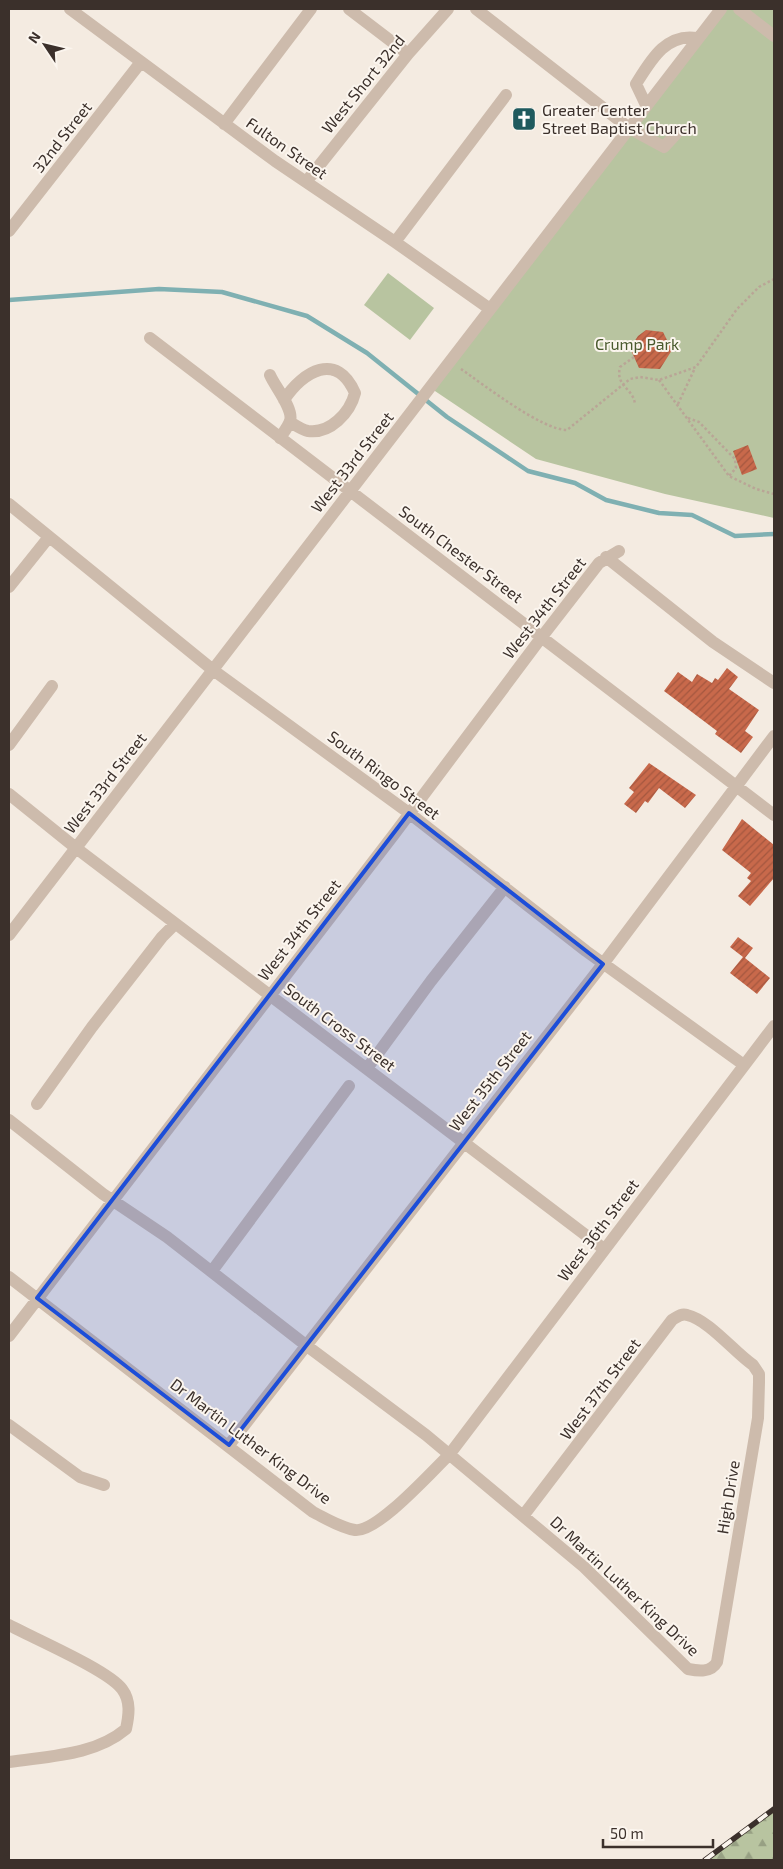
<svg xmlns="http://www.w3.org/2000/svg" width="783" height="1869" font-family="'Exo 2',sans-serif">
<defs>
<pattern id="forest-firs" width="22" height="20" patternUnits="userSpaceOnUse" patternTransform="scale(1.25)"><rect width="22" height="20" fill="#b8c4a0"/><path d="M5 1l3.5 6h-7zM16 11l3.5 6h-7z" fill="#97a083"/></pattern>
<pattern id="building-hatch" width="6" height="6" patternUnits="userSpaceOnUse" patternTransform="scale(1.25)"><rect width="6" height="6" fill="#c8694b"/><path d="M-1 1l2-2M0 6l6-6M5 7l2-2" fill="none" stroke="#a4573f"/></pattern>
</defs>
<rect width="100%" height="100%" fill="#f4ebe1"/>
<path fill="url(#forest-firs)" d="M774 1809V1860H705Z"/>
<path fill="#b8c4a0" d="M723 9H774V518L665 494 536 459 429 387Z
M388 273 434 308 410 340 364 305Z"/>
<g fill="none" stroke-linecap="round" stroke-linejoin="round">
<path stroke="#7fb0b2" stroke-width="4.5" d="M9 300 159 289 222 292 307 316 367 353 447 417 528 471 575 483 606 500 659 513 692 515 735 536 774 534"/>
</g>
<path fill="url(#building-hatch)" d="M646 330 663 332 672 350 660 369 639 368 630 348 638 336Z
M748 445 757 469 742 475 733 451Z
M727 668 738 677 729 689 759 710 745 731 753 737 741 753 715 734 717 731 664 691 678 672 692 682 697 674 712 683 715 678 718 680Z
M649 763 696 795 685 808 659 788 648 803 645 801 636 813 624 804 634 792 629 788Z
M742 819 774 845V878L750 906 738 896 751 881 747 878 751 873 722 850Z
M738 937 753 948 745 958 770 978 757 994 730 973 743 957 730 947Z"/>
<g fill="none" stroke-linecap="round" stroke-linejoin="round">
<path stroke="#b9a596" stroke-width="2.5" stroke-dasharray="2.5 2.5" stroke-linecap="butt" d="M634 357 620 367C615 387 634 388 635 405
M461 369C484 385 542 430 567 430L630 379 640 377 659 380 696 367 737 309 759 287 774 279
M659 380 729 476 756 489 774 494
M678 404 695 368
M688 418 699 422 735 459 736 468 729 476"/>
<path stroke="#cdbbac" stroke-width="12" d="M70 9 275 161 395 242 490 309
M349 9 408 54
M476 9 629 128 664 147 676 134
M739 9 774 36
M646 105 636 84C651 60 666 33 697 38
M224 124 311 9
M306 182 408 54 448 9
M9 231 141 62
M395 242 506 95
M150 338 774 815
M270 375C275 387 294 409 290 421 288 427 283 433 280 438
M284 400C303 371 337 351 355 393 350 413 330 434 308 431 302 430 295 425 290 422
M9 504 213 670 409 813 586 951 744 1065
M606 557 713 642 774 683
M9 587 49 537
M9 745 52 686
M9 794 76 848 604 1249
M9 935 721 9
M368 1067 431 981 505 887
M37 1104 92 1027 162 937 175 924
M9 1120 103 1194 167 1237 307 1346 426 1435 584 1567 688 1669C698 1671 711 1673 717 1662L758 1418 759 1382V1374L753 1365C734 1352 709 1320 687 1315 681 1313 677 1317 672 1320L523 1516
M212 1271 349 1086
M9 1277 313 1512C325 1518 341 1528 355 1530 377 1533 432 1471 449 1455L774 1026
M9 1336 395 833 541 638 599 563 619 551
M9 1425 80 1477 104 1485
M229 1445 603 964 774 736
M9 1625C33 1638 108 1670 122 1689 131 1701 129 1715 126 1729 94 1756 48 1756 9 1762"/>
<defs>
<path id="rail" d="M705 1860 774 1809"/>
</defs>
<use href="#rail" stroke="#3b302b" stroke-width="5.5"/>
<use href="#rail" stroke="#fbf5ee" stroke-width="4" stroke-dasharray="11" stroke-linecap="butt"/>
</g>
<path fill="#1d4ed8" fill-opacity="0.2" stroke="#1d4ed8" stroke-width="4" stroke-linejoin="round" d="M409 813 603 964 229 1445 37 1298Z"/>
<defs>
<symbol id="church-square" viewBox="-11 -11 22 22"><rect x="-9" y="-9" width="18" height="18" rx="4" fill="#1f5a5e" stroke="#fbf5ee"/><path d="M-1.2-6h2.4v3.5h3.3v2.4h-3.3V6h-2.4V-.1h-3.3v-2.4h3.3Z" fill="#fff"/></symbol>
</defs>
<g fill-rule="evenodd">
<use href="#church-square" x="510" y="105" width="28" height="28"/>
</g>
<g text-anchor="middle" stroke-width="4" stroke-linejoin="round" paint-order="stroke">
<g font-size="16" fill="#3b302b" stroke="#fbf5ee">
<text transform="translate(363 84) rotate(-51)" y="6">West Short 32nd</text>
<text transform="translate(62 137) rotate(-52)" y="6">32nd Street</text>
<text transform="translate(287 148) rotate(35)" y="6">Fulton Street</text>
<text transform="translate(352 462) rotate(-52)" y="6">West 33rd Street</text>
<text transform="translate(461 554) rotate(37)" y="6">South Chester Street</text>
<text transform="translate(544 608) rotate(-52)" y="6">West 34th Street</text>
<text transform="translate(384 775) rotate(37)" y="6">South Ringo Street</text>
<text transform="translate(105 783) rotate(-52)" y="6">West 33rd Street</text>
<text transform="translate(299 930) rotate(-52)" y="6">West 34th Street</text>
<text transform="translate(340 1027) rotate(37)" y="6">South Cross Street</text>
<text transform="translate(490 1081) rotate(-52)" y="6">West 35th Street</text>
<text transform="translate(598 1230) rotate(-53)" y="6">West 36th Street</text>
<text transform="translate(600 1389) rotate(-53)" y="6">West 37th Street</text>
<text transform="translate(251 1441) rotate(37)" y="6">Dr Martin Luther King Drive</text>
<text transform="translate(728 1497) rotate(-81)" y="6">High Drive</text>
<text transform="translate(625 1586) rotate(43)" y="6">Dr Martin Luther King Drive</text>
</g>
<g font-size="16" fill="#3b302b" stroke="#fbf5ee" text-anchor="start">
<text x="542" y="116">Greater Center<tspan x="542" dy="18">Street Baptist Church</tspan></text>
</g>
<g font-size="16" fill="#4a5a2e" stroke="#fbf5ee">
<text x="637" y="350">Crump Park</text>
</g>
</g>
<rect width="783" height="1869" fill="none" stroke="#3b302b" stroke-width="20"/>
<g transform="translate(45 45) rotate(305)" stroke="#fbf5ee" stroke-width="4" paint-order="stroke">
<path d="M0-4L9 19L0 12L-9 19Z" fill="#3b302b"/>
<text y="-8" font-size="14" font-weight="bold" text-anchor="middle" fill="#3b302b">N</text>
</g>
<path d="M603 1839v8h110v-8" fill="none" stroke="#3b302b" stroke-width="2.5"/>
<text x="610" y="1839" font-size="15" fill="#3b302b" stroke="#fbf5ee" stroke-width="4" paint-order="stroke">50 m</text>
</svg>
